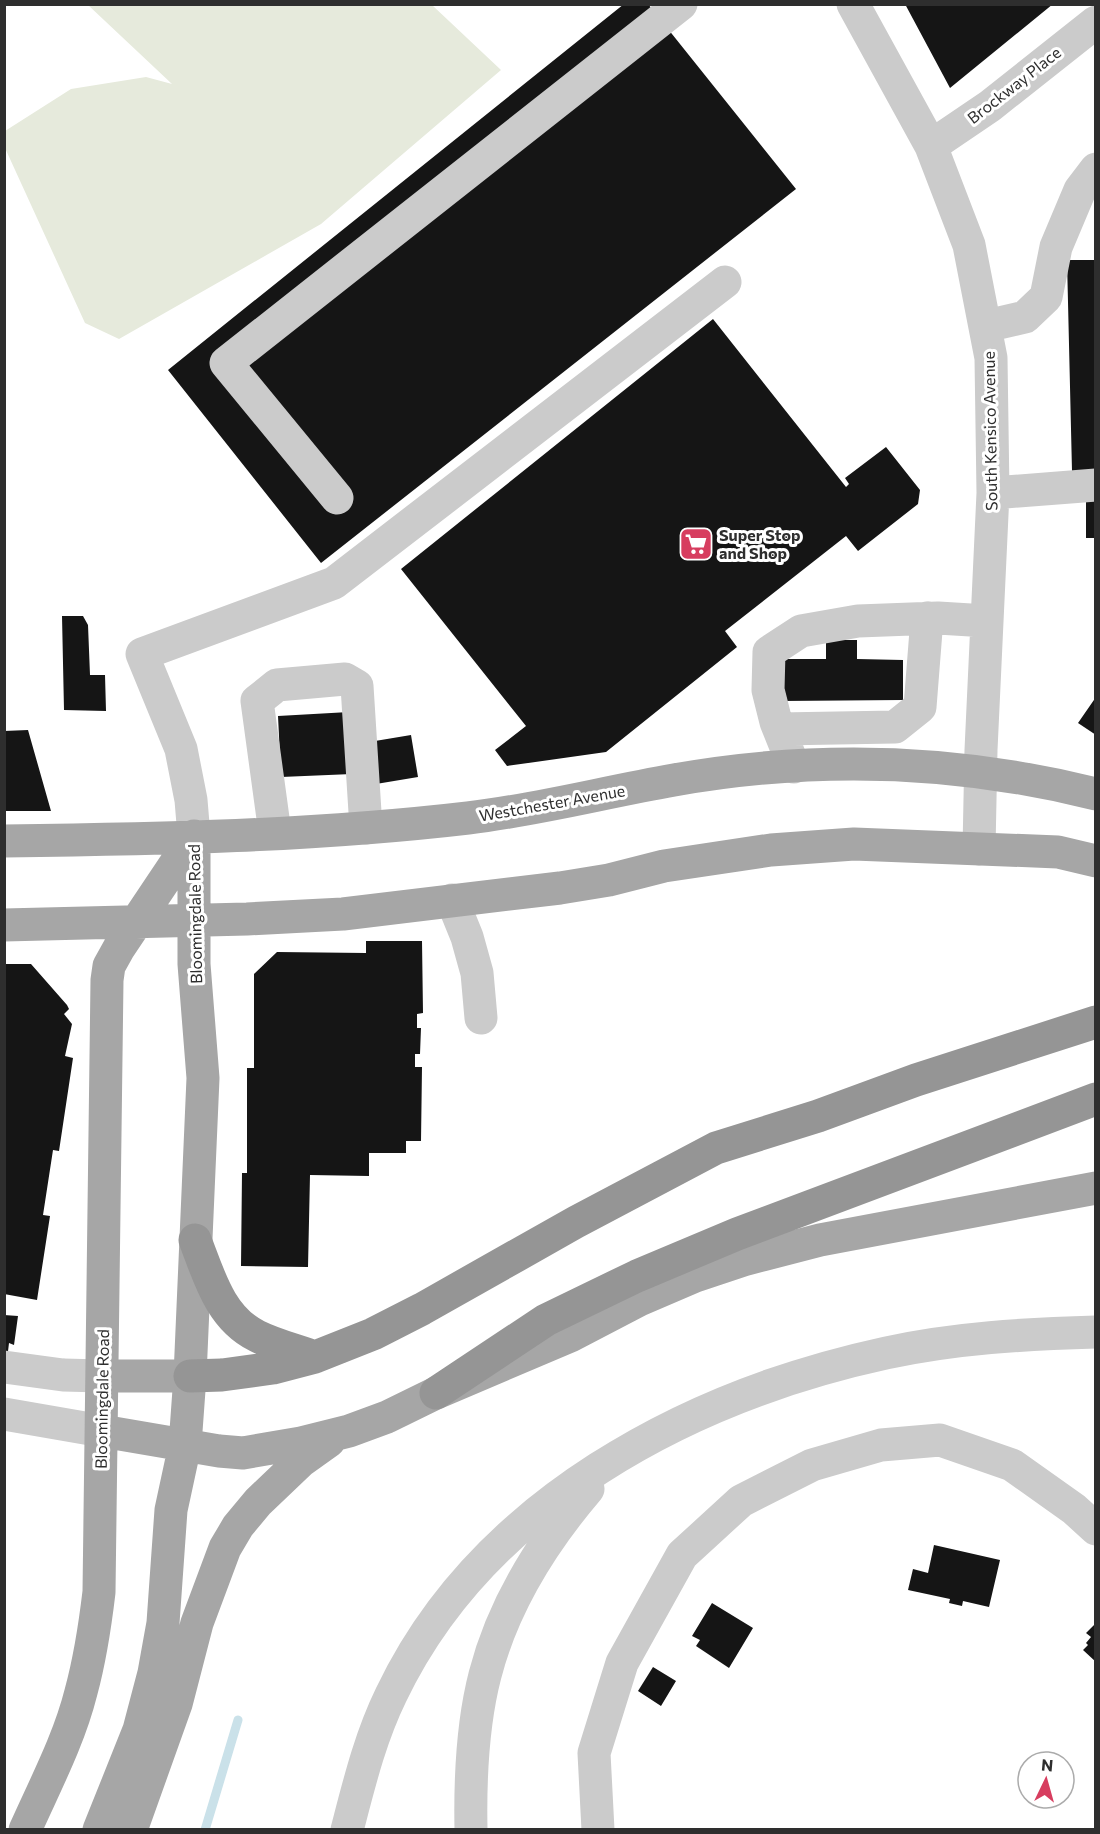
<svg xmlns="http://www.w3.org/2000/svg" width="1100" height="1834" font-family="Commissioner,sans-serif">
<rect width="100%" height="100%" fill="#fff"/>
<path fill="#e6eadc" d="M88 5H432L501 70 321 224 119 339 85 323 5 148V131L71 89 146 77 172 84Z"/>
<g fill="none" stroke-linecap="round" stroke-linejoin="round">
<path stroke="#cae1e9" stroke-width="9" d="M205 1830 238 1720"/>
</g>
<path fill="#151515" d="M624 4H648L796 189 321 563 168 370Z
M905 4H1053L950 88Z
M1067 260H1096V471H1072Z
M713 319 846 487 849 484 845 478 886 447 920 490 918 504 858 551 846 536 725 631 737 647 606 752 507 766 495 750 526 726 401 569Z
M1086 500H1096V538H1086Z
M62 616H83L88 625 90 675H105L106 711 64 710Z
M826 640H857V659L903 660V700L781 701V659H826Z
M1096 697V735L1078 723Z
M349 712 352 774 281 777 278 716Z
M28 730 51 811H4V731Z
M411 735 418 777 376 784 369 742Z
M366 941H422L423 1013 417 1014V1028H421L420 1054H415V1067H422L421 1141H406V1153H369V1176L310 1175 308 1267 241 1266 242 1173H247V1068H254V974L277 952 366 953Z
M4 964H31L67 1005 69 1009 64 1014 72 1024 65 1056 73 1058 59 1151 53 1150 43 1215 50 1216 37 1300 4 1294Z
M4 1315 18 1316 14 1345 9 1343 6 1368H4Z
M934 1545 1000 1560 989 1607 963 1601 962 1606 949 1603 950 1599 908 1590 913 1569 928 1573Z
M712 1603 753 1628 729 1668 696 1646 700 1640 692 1636Z
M1096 1623V1662L1083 1650 1088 1645 1086 1643 1091 1637 1086 1633Z
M653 1667 676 1681 661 1706 638 1691Z"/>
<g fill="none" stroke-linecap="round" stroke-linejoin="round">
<path stroke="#cbcbcb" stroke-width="33" d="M853 4 931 146 969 245 991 358 993 493 981 750 979 849
M931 146 990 106 1096 22
M986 326 1025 317 1046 297 1056 247 1080 190 1096 169
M993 493 1096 485
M337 498 226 363 681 4
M779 729 895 727 920 707 927 618
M794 767 776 722 768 690 769 652 801 631 858 621 938 618 987 621
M275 833 257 701 277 685 345 679 357 686 366 828
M194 836 191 800 181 749 142 654 334 583 725 282
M452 900 467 937 477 973 481 1018
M4 1367 63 1375 102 1376
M4 1414 102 1431
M347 1830C359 1784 370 1738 391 1695 482 1504 688 1396 886 1353 955 1338 1025 1334 1096 1332
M471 1830C470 1779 472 1725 485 1675 503 1605 542 1543 588 1489
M598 1830 594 1753 622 1663 682 1555 741 1501 812 1465 881 1445 940 1440 1012 1465 1074 1509 1096 1529"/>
<path stroke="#a6a6a6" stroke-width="33" d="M4 841C159 839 314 836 468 818 537 810 605 792 674 780 815 755 956 759 1096 794
M4 925 247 919 343 914 560 888 609 880 664 866 771 850 854 844 1058 852 1096 861
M102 1376H190
M102 1431 219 1451 243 1453 301 1443 349 1431 387 1417 436 1393 570 1336 639 1300 695 1276 743 1260 820 1240 1096 1188
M25 1830C45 1785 69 1740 81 1692 90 1659 95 1626 99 1592L107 980 109 966 119 948 194 836
M99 1830 139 1730 154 1673 163 1623 171 1510 185 1445 190 1376 203 1078 194 964V836
M131 1830 176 1704 197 1623 225 1548 238 1526 258 1502 301 1461 329 1441"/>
<path stroke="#959595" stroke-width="33" d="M195 1240C209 1276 220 1318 257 1336 275 1345 296 1350 315 1357
M190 1376 222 1375 273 1368 315 1357 373 1334 422 1309 576 1222 716 1148 818 1116 916 1080 1096 1022
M436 1393 546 1320 637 1276 737 1234 1096 1099"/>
</g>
<defs>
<symbol id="supermarket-square" viewBox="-11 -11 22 22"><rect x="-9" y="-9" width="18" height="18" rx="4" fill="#d73d5f" stroke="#fff"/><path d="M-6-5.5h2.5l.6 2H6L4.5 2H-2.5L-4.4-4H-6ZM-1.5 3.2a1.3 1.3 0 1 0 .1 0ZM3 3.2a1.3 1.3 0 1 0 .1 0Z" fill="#fff"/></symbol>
</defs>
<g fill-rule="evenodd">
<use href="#supermarket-square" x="677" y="525" width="38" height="38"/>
</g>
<g text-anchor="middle" stroke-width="6" stroke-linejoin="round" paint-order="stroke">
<g font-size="16" fill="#2e2e2e" stroke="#fff">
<text transform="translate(1014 85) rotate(-38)" y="6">Brockway Place</text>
<text transform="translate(990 431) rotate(-91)" y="6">South Kensico Avenue</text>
<text transform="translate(552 803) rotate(-10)" y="6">Westchester Avenue</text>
<text transform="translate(195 914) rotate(-91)" y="6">Bloomingdale Road</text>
<text transform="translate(102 1399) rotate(-89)" y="6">Bloomingdale Road</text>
</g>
<g font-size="16" font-weight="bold" fill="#2e2e2e" stroke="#fff" text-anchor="start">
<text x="719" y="541">Super Stop<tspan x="719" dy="18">and Shop</tspan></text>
</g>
</g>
<rect width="1100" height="1834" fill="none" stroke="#2e2e2e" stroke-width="12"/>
<g transform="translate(1046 1780) rotate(5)"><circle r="28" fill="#ffffff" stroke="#ababab" stroke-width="1.5"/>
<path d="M0-4.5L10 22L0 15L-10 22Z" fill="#d73d5f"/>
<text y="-9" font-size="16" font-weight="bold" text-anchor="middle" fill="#2e2e2e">N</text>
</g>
</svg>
